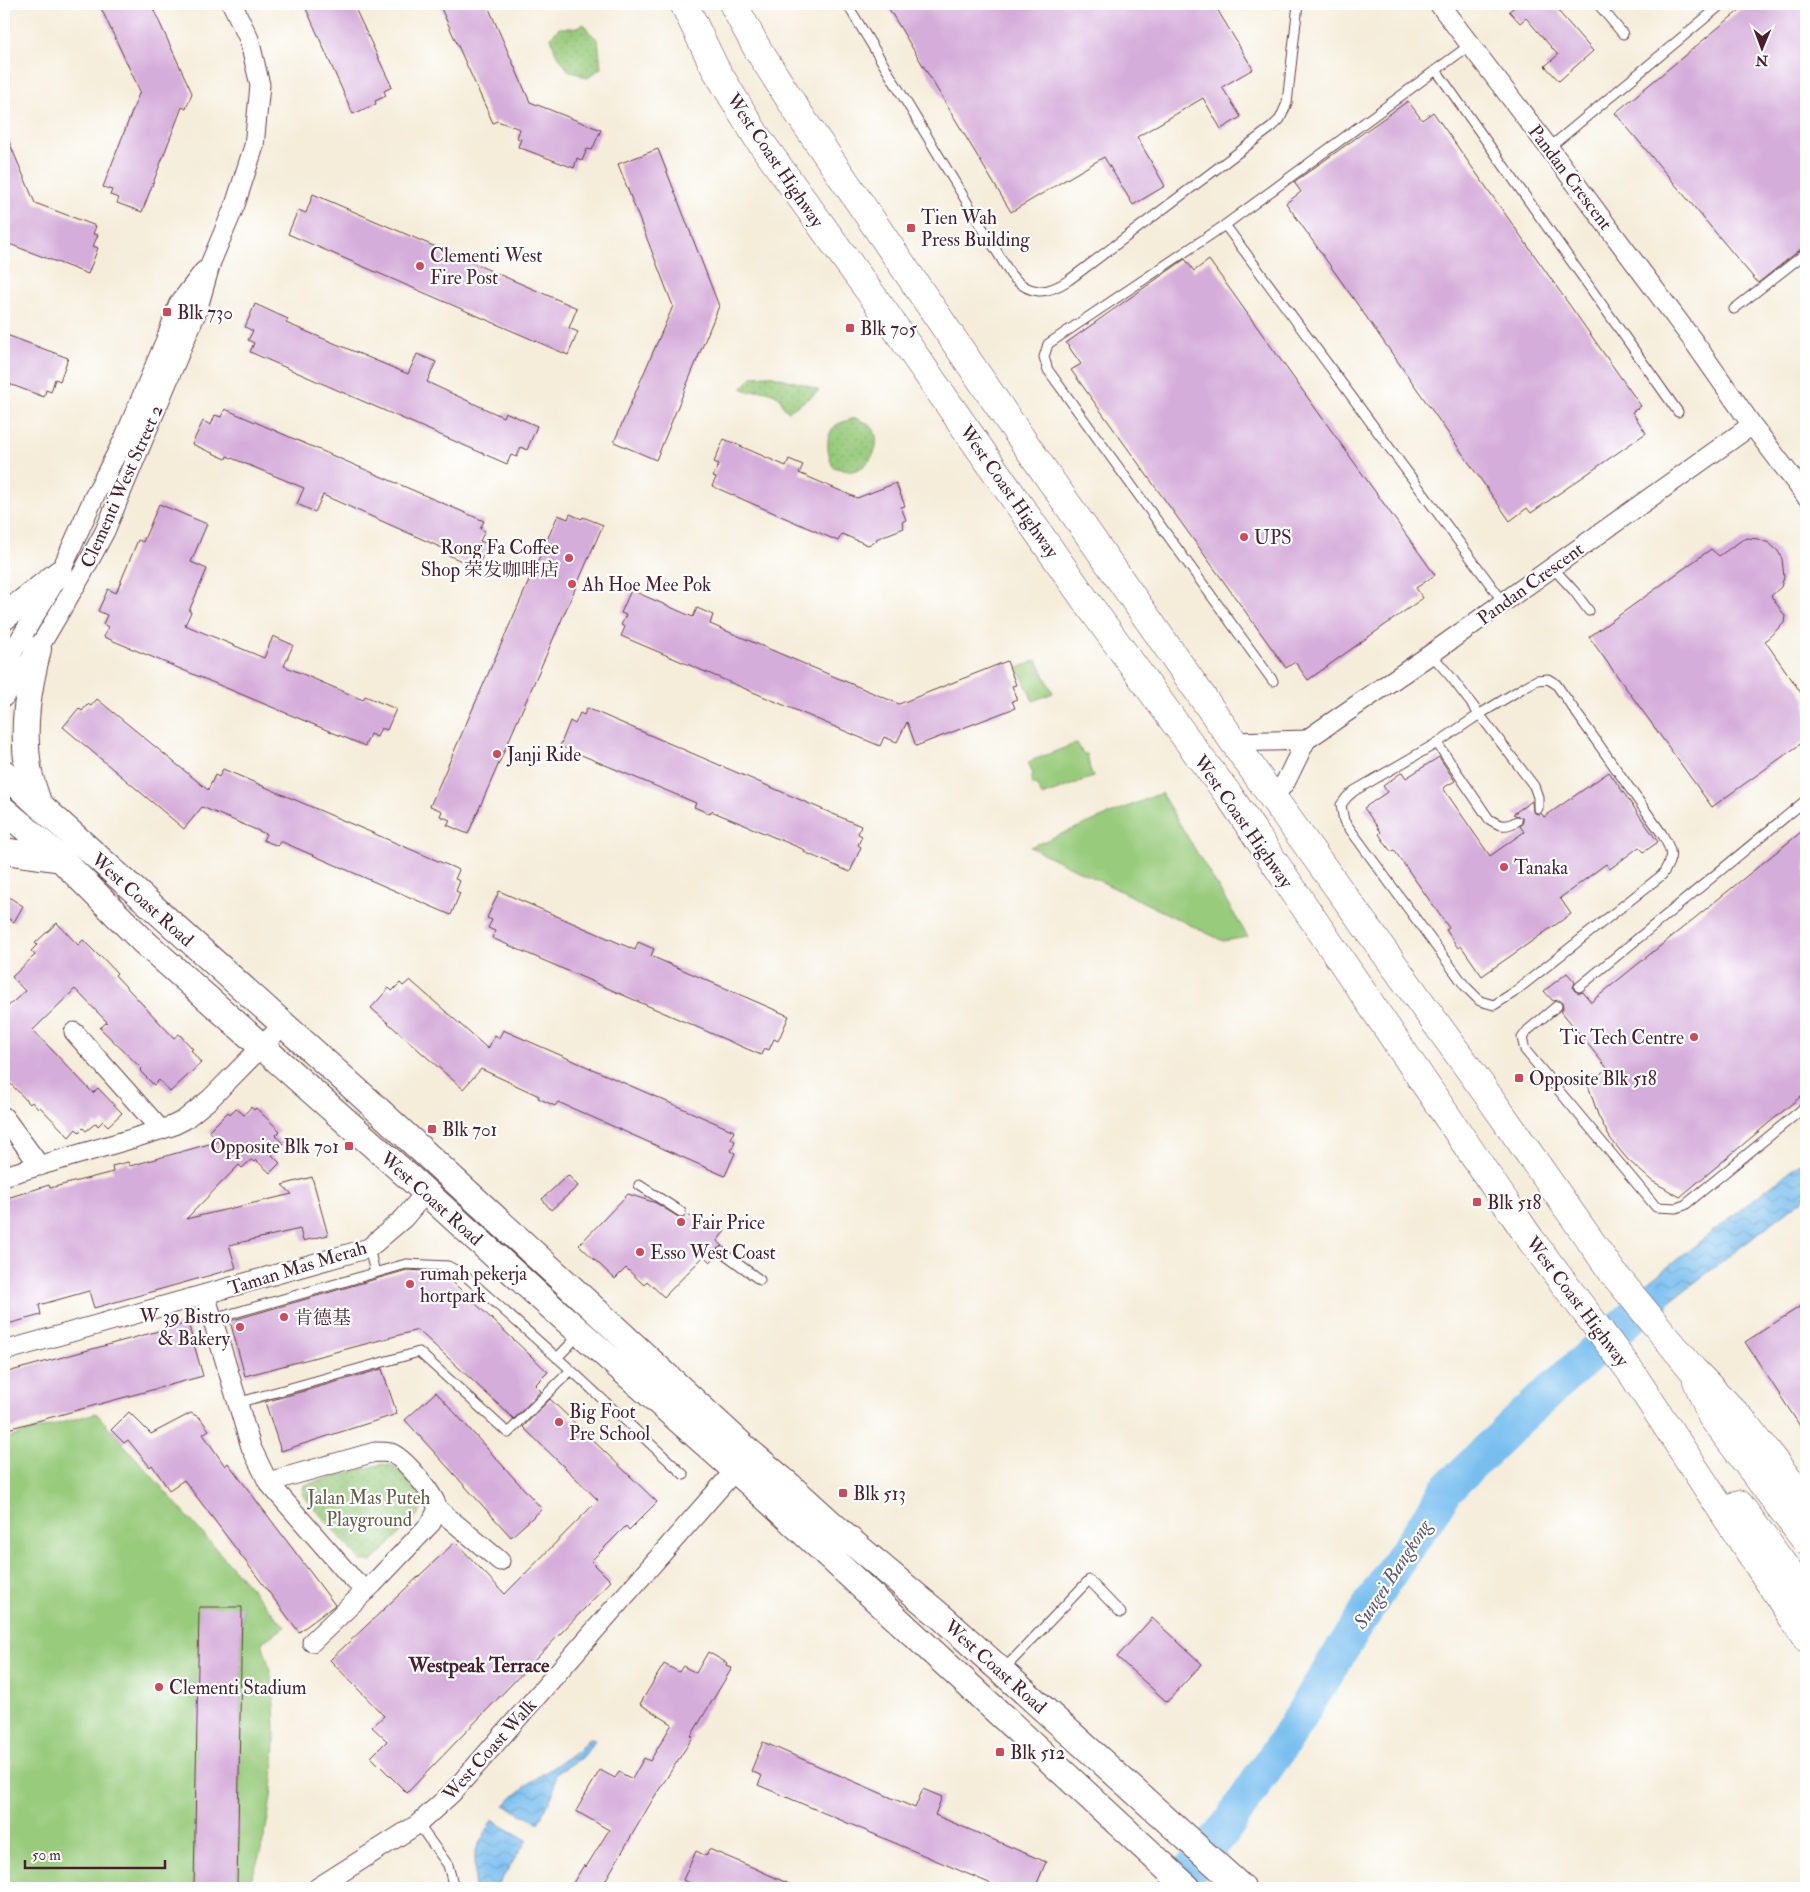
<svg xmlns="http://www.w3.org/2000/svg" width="1810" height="1892" font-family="'IM FELL Double Pica','Noto Serif SC',serif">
<defs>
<pattern id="park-dots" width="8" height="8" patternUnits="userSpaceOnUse" patternTransform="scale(1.25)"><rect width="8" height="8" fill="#98cb7c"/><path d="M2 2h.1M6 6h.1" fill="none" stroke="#84ae6b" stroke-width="1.8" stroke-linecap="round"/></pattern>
<pattern id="water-waves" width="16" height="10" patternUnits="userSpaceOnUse" patternTransform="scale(1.25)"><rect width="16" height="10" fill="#77beef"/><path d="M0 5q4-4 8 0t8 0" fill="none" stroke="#649ac2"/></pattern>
</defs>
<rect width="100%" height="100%" fill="#fff"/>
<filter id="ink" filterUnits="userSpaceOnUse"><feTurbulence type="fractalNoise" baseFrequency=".02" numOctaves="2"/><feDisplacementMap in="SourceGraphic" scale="10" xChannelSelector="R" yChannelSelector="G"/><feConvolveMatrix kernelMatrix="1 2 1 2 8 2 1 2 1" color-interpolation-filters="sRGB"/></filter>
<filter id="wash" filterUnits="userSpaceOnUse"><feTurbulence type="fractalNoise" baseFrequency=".0096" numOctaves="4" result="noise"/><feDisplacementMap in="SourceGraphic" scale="20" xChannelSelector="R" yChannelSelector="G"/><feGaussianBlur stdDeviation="1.12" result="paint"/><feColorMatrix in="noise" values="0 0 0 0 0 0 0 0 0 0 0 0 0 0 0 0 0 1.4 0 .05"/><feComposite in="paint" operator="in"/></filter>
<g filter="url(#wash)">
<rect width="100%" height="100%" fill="#f5edda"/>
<path fill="#98cb7c" stroke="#717554" d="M1037 660 1053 693 1033 701 1018 668Z
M1077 743 1083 754H1087C1089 762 1089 769 1093 777L1042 796 1037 785 1033 786 1031 778 1033 774 1028 762Z
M1161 793 1248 937 1223 941 1030 847Z
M96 1413 285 1627 262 1642C265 1653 269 1665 271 1676 280 1736 274 1833 247 1888H237L242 1608 200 1607 194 1888H4V1439Z"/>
<path fill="url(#park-dots)" stroke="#717554" d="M584 24 589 32 598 40 601 68 588 78 568 70 555 51 551 37 559 28H575Z
M769 375 807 385 819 391 788 412 784 408 780 397C770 391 761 388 749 392L742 388 753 376Z
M855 418C860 420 866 422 870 425 885 440 872 468 852 471 847 472 839 468 833 467 827 453 823 431 840 423 845 421 850 420 855 418Z
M382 1464 394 1466 421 1496 422 1510 373 1561H361L302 1494 304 1485Z"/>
<path fill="url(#water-waves)" stroke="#606e8d" d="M1806 1158V1197L1659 1310 1646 1284Z
M589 1738 595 1740 584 1756 556 1774 553 1794 538 1823 504 1805 529 1783 579 1750Z
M492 1820 527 1840 496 1888H473L475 1878V1851Z"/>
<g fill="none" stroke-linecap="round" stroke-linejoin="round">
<path stroke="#77beef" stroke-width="34" d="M1174 1888 1227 1826 1286 1739 1385 1581 1448 1488 1518 1420 1653 1298"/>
</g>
<g id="blocks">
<path fill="#d5adda" d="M99 4H151L192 93 186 109 182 107 142 212 117 203 119 198 110 195 112 190 103 187 140 91Z
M304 4H353L392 87 384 91 386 96 375 101 376 104 353 114Z
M439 4H487L530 102 601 130 592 150 587 149 582 161 577 158 574 168 518 147 521 139 517 138 520 129 497 121 493 123Z
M886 4H1214L1253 69 1222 87 1241 117 1221 129 1203 98 1137 137 1165 186 1133 205 1104 157 1011 212Z
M1514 4H1552L1593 51 1559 81 1545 66 1558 55 1526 18 1520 23 1509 11 1516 6Z
M1747 4H1806V245L1758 283 1615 113Z
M1408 101 1422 120 1433 112 1641 406 1632 412 1646 433 1531 513 1527 508 1510 521 1286 203 1301 192 1294 182Z
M4 130 35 203 96 226 93 234 98 235 93 246 98 248 88 274 4 242Z
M658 149 719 306 656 460 614 442 673 306 618 164Z
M313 194 577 308 569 328 578 332 568 355 288 234 298 210 306 213Z
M1185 259 1194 271 1209 260 1435 575 1416 588 1423 598 1308 680 1295 662 1286 668 1071 370 1081 364 1066 343Z
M255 304 288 319 286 323 408 374 417 354 436 362 427 382 503 417 505 412 537 426 527 450 521 447 517 457 511 455 507 464 250 352 254 343 248 340 253 331 245 327Z
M4 334 68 358 60 381 55 379 51 392 46 390 44 397 4 382Z
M225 409 484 521 480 529 485 531 480 541 488 544 477 568 448 555 449 551 323 495 315 512 297 504 304 488 227 456 226 459 192 444 203 421 211 425 215 415 221 417Z
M724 439 786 466 789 459 803 465 799 473 857 498 896 483 905 506 901 507 906 520 902 522 904 528 876 539 877 541 868 545 842 534 838 541 712 486 716 478 713 477 719 464 714 462Z
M159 504 207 524 191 562 207 569 189 611 191 612 185 625 264 658 273 636 293 645 284 666 363 700 365 696 396 709 387 730 381 728 377 737 370 734 365 746 104 637 108 627 103 624 107 615 98 611 108 589 116 593 138 540 143 542Z
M570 514 582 519 583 517 603 525 468 834 447 825 450 820 440 816 442 811 430 806 558 515 568 519Z
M1748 538 1758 539 1769 543 1778 551 1782 559 1784 577 1781 587 1771 596 1785 616 1784 623 1765 641 1806 700V740L1712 807 1589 637 1711 549 1719 556 1742 540Z
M631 590 693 617 697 608 713 615 710 624 899 704 1007 661 1016 685 1012 686 1017 699 1012 701 1015 708 916 746 907 722 897 742 884 737 880 746 621 636 625 627 621 625 626 615 621 613Z
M97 699 208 790 215 775 219 777 223 769 459 870 455 879 460 881 456 891 460 893 451 915 280 841 278 846 263 840 266 834 202 807 184 829 63 727 79 708 82 711 88 704 91 706Z
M587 708 861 826 858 834 862 836 858 845 861 847 850 872 804 852 805 850 711 811 710 814 694 807 696 803 560 746 570 721 575 724 580 713 584 715Z
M1439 757 1455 781 1443 788 1490 856 1524 832 1520 826 1523 822 1522 818 1513 814 1532 801 1533 812 1538 814 1541 813 1544 817 1609 772 1658 842 1644 852 1639 847 1610 869 1606 864 1560 898 1571 914 1482 976 1461 946 1458 948 1446 930 1449 928 1394 850 1391 852 1379 834 1381 832 1364 808 1387 792 1383 786 1402 772 1406 778Z
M1806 828V1092L1680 1197 1652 1181 1628 1160 1610 1138 1598 1115 1588 1085 1607 1068 1561 1011 1563 1008 1562 1002 1559 1000 1553 1001 1544 991 1567 973 1575 982 1573 988 1575 991 1580 993 1583 992 1591 1002Z
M499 891 635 950 638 942 654 949 651 956 789 1016 778 1041 774 1039 769 1050 764 1048 761 1055 492 938 495 931 488 928 492 920 487 918Z
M4 894 23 906 14 922 4 916Z
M57 923 78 945 83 940 100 957 101 956 117 973 115 975 174 1038 179 1034 193 1049 191 1050 201 1063 170 1092 159 1080 154 1085 140 1071 142 1069 100 1028 107 1022 75 989 33 1030 93 1093 98 1088 122 1113 108 1126 103 1121 98 1126 96 1123 86 1131 83 1128 79 1132 76 1129 69 1137 40 1107 38 1109 32 1102 30 1104 4 1077V1010L25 991 12 977 35 955 31 951 37 945 35 943Z
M410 980 488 1049 495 1035 499 1038 503 1030 734 1131 731 1139 735 1141 731 1151 735 1153 725 1176 558 1102 555 1106 538 1098 539 1096 481 1069 463 1089 371 1008 389 988 392 991 400 983 403 986Z
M251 1107 254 1110 256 1108 280 1131 275 1136 283 1143 272 1155 280 1163 270 1173 256 1160 254 1162 251 1160 242 1168 239 1165 186 1219 292 1194 282 1185 312 1177 328 1235 303 1241 300 1229 229 1245 236 1268 94 1308 89 1291 39 1305 41 1315 4 1325V1199L49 1185 50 1188 113 1172 112 1166 128 1162 130 1166 220 1141 209 1131 228 1112 230 1114 236 1108 244 1115Z
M568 1175 578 1186 551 1210 542 1199Z
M628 1194 656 1203 678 1217 683 1218 687 1215 725 1231 717 1241 723 1246 717 1249V1256L710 1262 704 1256 664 1297 647 1281 644 1285 626 1268 615 1279 579 1245Z
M407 1270 442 1272 548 1372 535 1385 541 1391 514 1419 418 1330 245 1376 230 1321Z
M1801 1306 1806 1314V1435L1745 1342Z
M188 1323 203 1376 4 1430V1373Z
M382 1369 397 1414 281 1451 265 1402Z
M436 1392 542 1509 511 1537 405 1420Z
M550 1399 657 1502 629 1530 626 1526 591 1561 611 1581 407 1793 371 1757 387 1741 372 1727 384 1716 330 1660 455 1542 505 1594 598 1500 523 1427Z
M129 1412 151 1434 191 1413 200 1418 209 1430 203 1434 225 1466 228 1463 335 1605 299 1632 184 1480 169 1490 152 1465 150 1467 128 1440 124 1443 111 1430Z
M199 1607H242L237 1888H194Z
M1152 1618 1202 1664 1167 1702 1117 1657Z
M708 1652 727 1663 726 1665 732 1668 691 1736 693 1737 653 1799 601 1888H570L584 1865 586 1867 609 1830 576 1811 600 1770 615 1778 619 1772 632 1779 644 1758 650 1761 672 1724 640 1704 664 1664 679 1672 683 1666 696 1673Z
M763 1742 915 1808 923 1789 942 1797 935 1815 1046 1862 1035 1888H1001L758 1785 762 1776 751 1771Z
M709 1849 754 1868 798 1888H701L683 1880 696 1851 706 1856Z"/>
</g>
</g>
<g filter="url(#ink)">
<use href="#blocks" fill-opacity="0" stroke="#643e45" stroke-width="1"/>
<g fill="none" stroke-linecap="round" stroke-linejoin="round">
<defs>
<path id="lane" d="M847 4 1011 275C1030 296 1046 295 1069 280L1272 127 1280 119 1287 103 1298 4
M1598 4 1623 34
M1436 70 1678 412
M1549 148 1722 4
M1225 225 1504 603
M1734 309 1806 253
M1552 567 1574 591 1589 611
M1431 654 1451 677 1534 786 1538 797V808
M1548 679 1556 684 1662 834C1673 852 1674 857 1662 875L1513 993 1494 1005 1480 1001 1465 986 1344 821 1341 805 1347 797 1354 791 1437 743 1480 714 1526 686 1537 680Z
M1273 681 1048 370 1044 357 1048 344 1225 225 1470 45
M1437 743 1489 819C1500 826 1505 828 1517 821
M1579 987 1806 800
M1557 1006 1528 1030 1522 1038 1525 1050 1656 1207 1676 1208 1685 1205 1806 1106
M639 1185 681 1212
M369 1248 375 1273
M722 1252 760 1280
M213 1319 406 1264 448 1266 463 1274 571 1370 684 1475
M557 1358 580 1334
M237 1403 419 1352 508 1433 571 1370
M1004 1669 1089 1580 1121 1613
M418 1824 448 1865 454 1888"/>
<path id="street" d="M1439 4 1549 148 1694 342 1752 425 1806 496
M4 666 60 573 94 497 123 441 167 337 178 305 204 271
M4 697 38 649 81 576 105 531 197 311 211 262 235 205 254 146 260 85 249 39 232 4
M1233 742 1306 740
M1273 798 1286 781 1306 740 1431 654 1752 425
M74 1032 161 1130
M4 1117 40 1166
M4 1176 131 1139 172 1126 184 1120 210 1099 283 1025
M205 1294 251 1447 268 1482 349 1575 366 1591
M4 1351 369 1248 404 1218 426 1192
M268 1482 375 1452C380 1452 386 1452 391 1453 406 1459 434 1495 438 1509L500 1561
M312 1642 373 1584 431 1523 438 1509
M317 1888 418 1824 452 1793 744 1460"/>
<path id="secondary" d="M4 617 60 573
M38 649C28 689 22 726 28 768 30 780 35 793 39 805
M4 773 364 1097 746 1449 791 1487 846 1537 945 1620 1242 1888
M4 810 61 859 144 942 419 1186 539 1296 751 1484 1188 1888
M4 851 61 859"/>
<path id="highway" d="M684 4 715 68 757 137 885 313 1086 601 1202 760 1228 794 1531 1240 1631 1372 1806 1638
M733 4 757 48 801 117 1005 415 1273 798 1490 1098 1613 1273 1693 1370 1741 1419 1806 1502
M1697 1381 1712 1417 1806 1541
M1739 1504 1806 1596"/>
</defs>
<use href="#lane" stroke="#643e45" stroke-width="11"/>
<use href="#street" stroke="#643e45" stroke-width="21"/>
<use href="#secondary" stroke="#643e45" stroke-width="28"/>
<use href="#highway" stroke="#643e45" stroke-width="29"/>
<use href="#lane" stroke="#fff" stroke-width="9"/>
<use href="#street" stroke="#fff" stroke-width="19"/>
<use href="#secondary" stroke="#fff" stroke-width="26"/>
<use href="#highway" stroke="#fff" stroke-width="28"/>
</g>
</g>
<g fill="#d1495b" stroke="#fff" stroke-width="2">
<rect x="906" y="223" width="10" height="10" rx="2.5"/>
<circle cx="420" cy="266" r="5"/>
<rect x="162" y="307" width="10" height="10" rx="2.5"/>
<rect x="845" y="323" width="10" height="10" rx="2.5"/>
<circle cx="1244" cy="537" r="5"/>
<circle cx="569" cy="558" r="5"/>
<circle cx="572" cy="584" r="5"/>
<circle cx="497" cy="754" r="5"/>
<circle cx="1504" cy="867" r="5"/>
<circle cx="1694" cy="1037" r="5"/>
<rect x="1514" y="1073" width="10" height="10" rx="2.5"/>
<rect x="427" y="1124" width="10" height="10" rx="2.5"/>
<rect x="344" y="1141" width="10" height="10" rx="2.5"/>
<rect x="1472" y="1197" width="10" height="10" rx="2.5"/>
<circle cx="681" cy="1222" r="5"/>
<circle cx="640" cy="1252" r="5"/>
<circle cx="410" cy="1284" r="5"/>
<circle cx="284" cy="1317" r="5"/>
<circle cx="240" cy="1327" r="5"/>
<circle cx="559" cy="1422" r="5"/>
<rect x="838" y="1488" width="10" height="10" rx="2.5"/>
<circle cx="159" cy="1687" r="5"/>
<rect x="995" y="1747" width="10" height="10" rx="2.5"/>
</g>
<g text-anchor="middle" stroke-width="4.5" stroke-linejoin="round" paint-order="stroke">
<g font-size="19" fill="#4a1f2b" stroke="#fff">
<text transform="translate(776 160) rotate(56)" y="7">West Coast Highway</text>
<text transform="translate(1571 177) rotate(53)" y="7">Pandan Crescent</text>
<text transform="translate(121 486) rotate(-66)" y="7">Clementi West Street 2</text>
<text transform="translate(1010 491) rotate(55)" y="7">West Coast Highway</text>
<text transform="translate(1530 583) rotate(-36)" y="7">Pandan Crescent</text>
<text transform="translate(1244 821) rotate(55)" y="7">West Coast Highway</text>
<text transform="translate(143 899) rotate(42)" y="7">West Coast Road</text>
<text transform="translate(432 1198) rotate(42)" y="7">West Coast Road</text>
<text transform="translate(297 1267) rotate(-17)" y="7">Taman Mas Merah</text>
<text transform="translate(1578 1301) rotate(53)" y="7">West Coast Highway</text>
<text transform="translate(996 1666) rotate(42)" y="7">West Coast Road</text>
<text transform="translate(489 1749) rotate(-48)" y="7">West Coast Walk</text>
</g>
<g font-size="19" fill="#4a1f2b" stroke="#fff" text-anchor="start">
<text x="921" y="224">Tien Wah<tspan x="921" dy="22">Press Building</tspan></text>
<text x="430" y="262">Clementi West<tspan x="430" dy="22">Fire Post</tspan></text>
<text x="177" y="319">Blk 730</text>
<text x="860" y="335">Blk 705</text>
<text x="1254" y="544">UPS</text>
<text x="559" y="554" text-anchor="end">Rong Fa Coffee<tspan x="559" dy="22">Shop 荣发咖啡店</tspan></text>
<text x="582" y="591">Ah Hoe Mee Pok</text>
<text x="507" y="761">Janji Ride</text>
<text x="1514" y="874">Tanaka</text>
<text x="1684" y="1044" text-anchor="end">Tic Tech Centre</text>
<text x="1529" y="1085">Opposite Blk 518</text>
<text x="442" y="1136">Blk 701</text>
<text x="339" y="1153" text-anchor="end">Opposite Blk 701</text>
<text x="1487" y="1209">Blk 518</text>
<text x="691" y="1229">Fair Price</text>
<text x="650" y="1259">Esso West Coast</text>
<text x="420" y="1280">rumah pekerja<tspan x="420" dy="22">hortpark</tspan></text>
<text x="230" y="1323" text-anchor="end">W 39 Bistro<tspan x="230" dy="22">&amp; Bakery</tspan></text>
<text x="294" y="1324">肯德基</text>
<text x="569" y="1418">Big Foot<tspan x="569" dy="22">Pre School</tspan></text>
<text x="853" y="1500">Blk 513</text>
<text x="169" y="1694">Clementi Stadium</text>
<text x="1010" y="1759">Blk 512</text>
</g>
<g font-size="19" fill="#655b47" stroke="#fff">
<text x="369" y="1504">Jalan Mas Puteh<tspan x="369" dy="22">Playground</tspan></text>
</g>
<g font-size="20" font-style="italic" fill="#5a5770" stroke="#fff">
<text transform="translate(1392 1574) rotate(-57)" y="7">Sungei Bangkong</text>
</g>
<g font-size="20" font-weight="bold" fill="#4a1f2b" stroke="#fff">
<text x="479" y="1672">Westpeak Terrace</text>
</g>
</g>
<rect width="1810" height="1892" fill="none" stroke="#fff" stroke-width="20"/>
<g transform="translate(1762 48) rotate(181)" stroke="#ffffff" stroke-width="4" paint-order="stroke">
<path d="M0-4L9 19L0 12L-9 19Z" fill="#4a1f2b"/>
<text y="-8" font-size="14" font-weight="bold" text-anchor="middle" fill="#4a1f2b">N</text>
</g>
<path d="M25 1860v8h140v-8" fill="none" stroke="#4a1f2b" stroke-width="2.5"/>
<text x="32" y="1860" font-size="15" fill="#4a1f2b" stroke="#ffffff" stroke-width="4" paint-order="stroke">50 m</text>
</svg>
